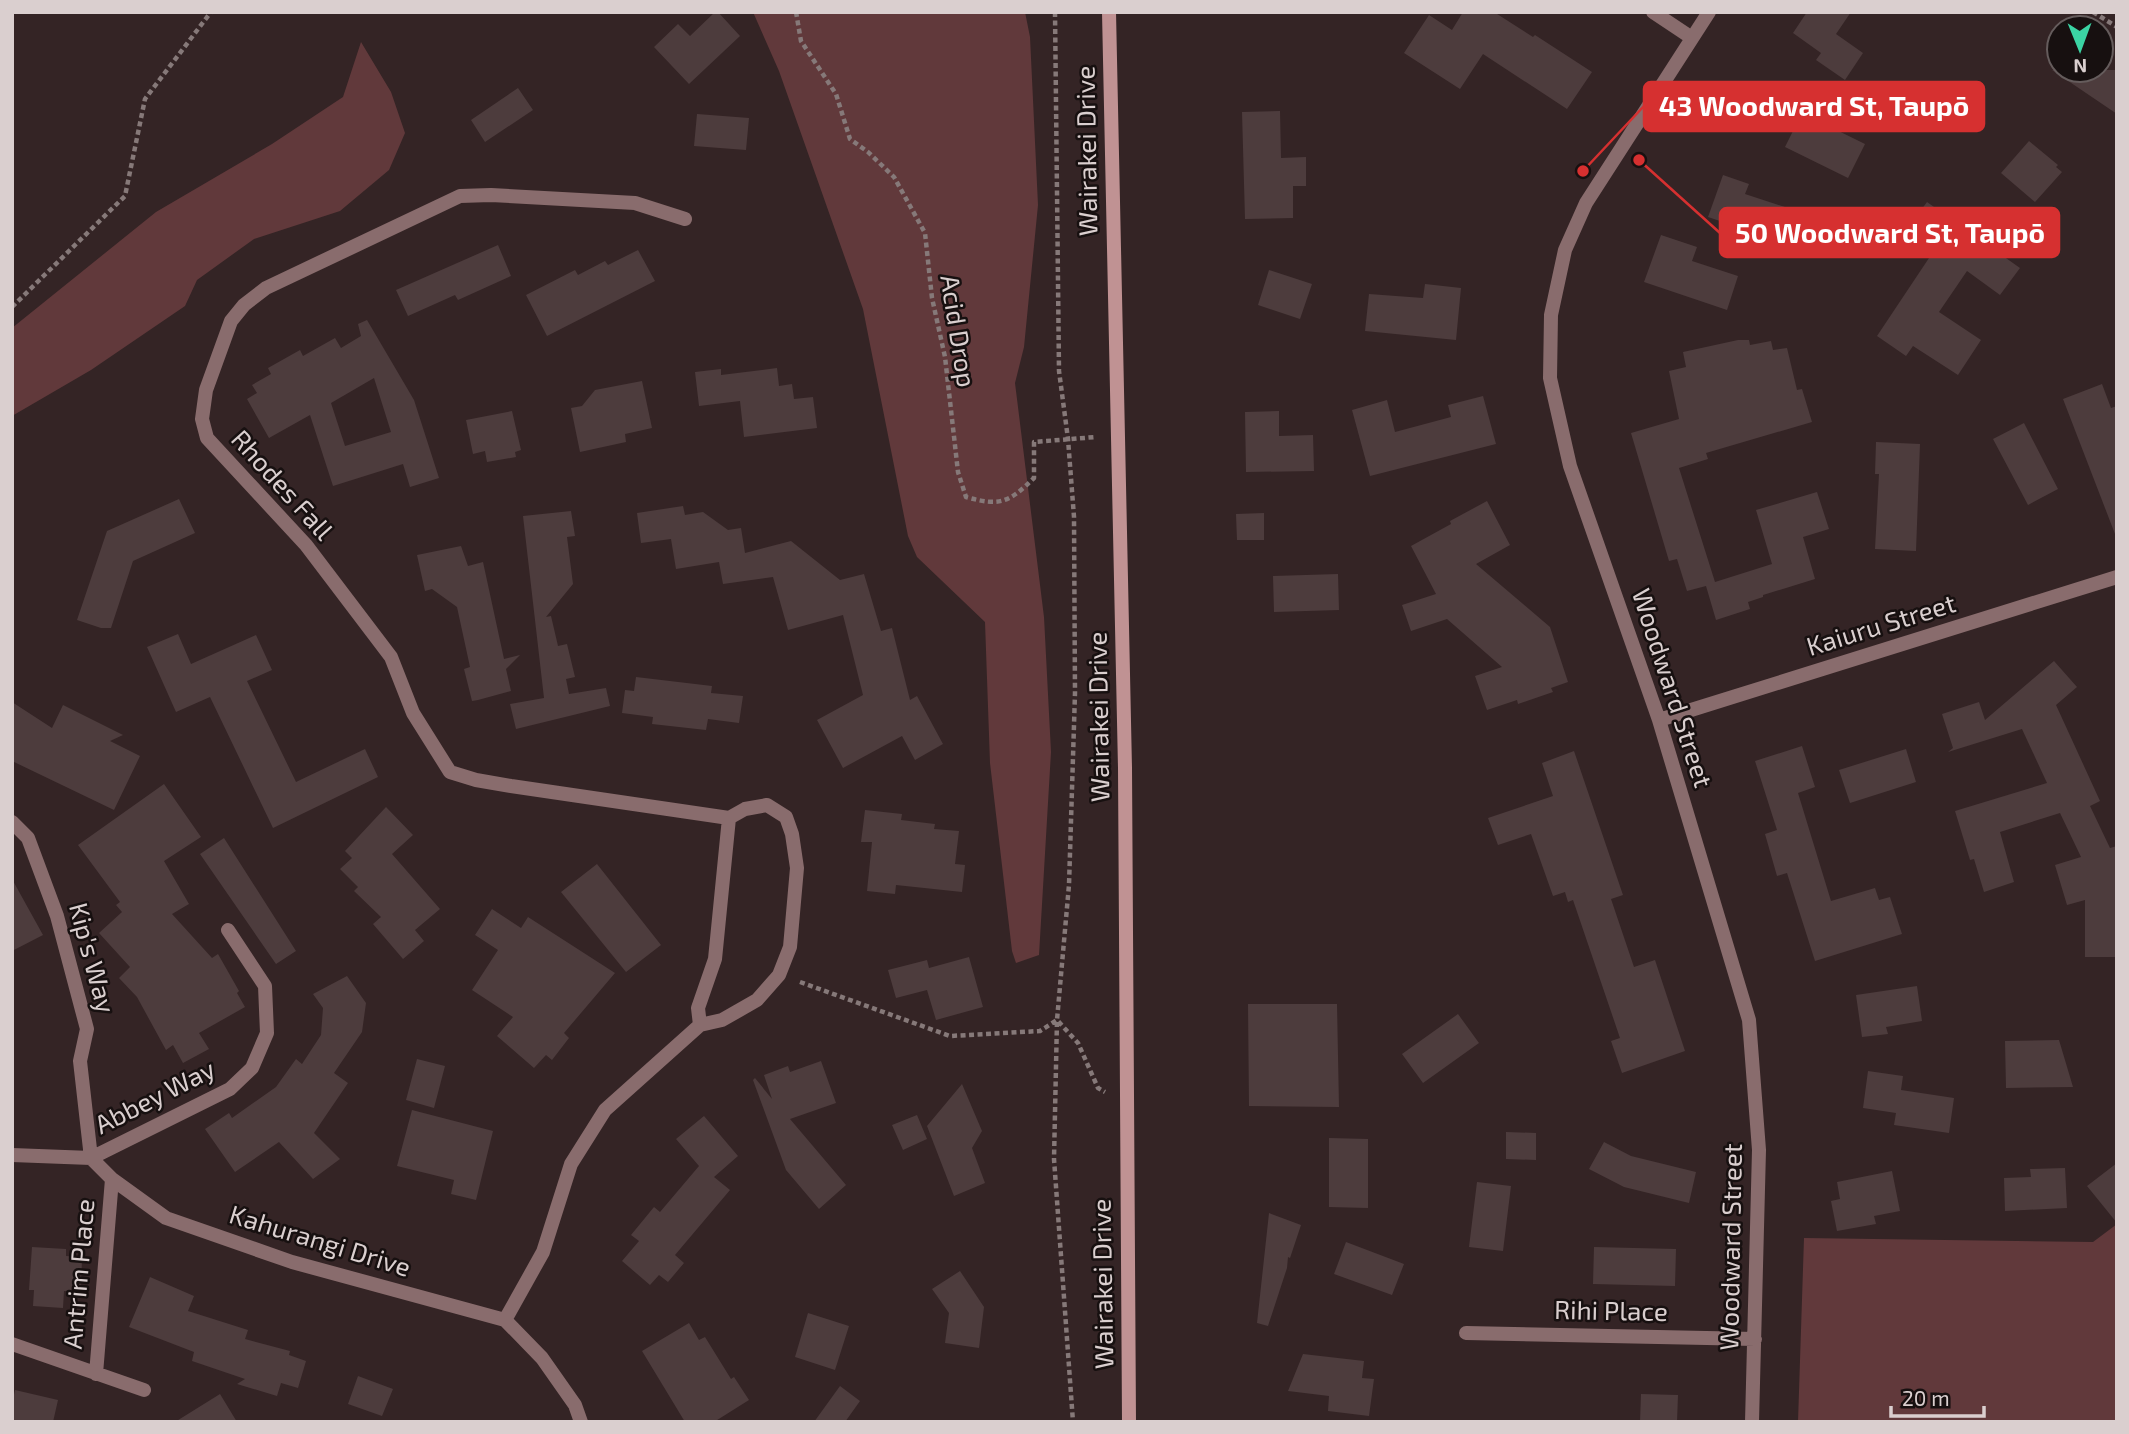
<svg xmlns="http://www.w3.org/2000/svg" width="2129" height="1434" font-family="'Exo 2',sans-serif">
<rect width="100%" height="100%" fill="#342425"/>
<path fill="#61393b" d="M753 12H1025L1030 37 1038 205 1024 347 1015 383 1044 617 1051 752 1039 955 1016 963 1012 951 990 763 985 622 917 557 908 536 863 309 779 71Z
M361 42 391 92 405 133 389 170 340 211 254 239 197 280 185 306 91 370 12 416V328L156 212 272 144 343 97Z
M2117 1224V1422H1798L1804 1238 2093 1242Z"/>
<path fill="#4d3c3d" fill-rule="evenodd" d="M715 12H718L740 36 689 84 654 47 678 24 690 36Z
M1463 12H1494L1533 37 1535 35 1592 72 1567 109 1483 54 1460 89 1404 53 1429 15 1452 30Z
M1807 12H1851L1836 34 1863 53 1845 80 1816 60 1821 53 1793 33Z
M2052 70H2117V114Z
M518 88 533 110 485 142 471 120Z
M1280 111 1281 158 1306 157V186H1293V218L1245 219 1242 112Z
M1802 113 1865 144 1848 178 1785 147Z
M697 114 749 118 746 150 694 146Z
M2029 141 2058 165 2056 167 2062 172 2035 202 2001 173Z
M1723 175 1749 184 1745 194 1785 207 1774 239 1708 217Z
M1927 202 2020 268 2000 295 1967 271 1939 312 1981 340 1958 375 1913 346 1906 356 1877 336 1935 249 1907 229Z
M1661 235 1697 247 1692 261 1738 276 1727 310 1644 282Z
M498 245 511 276 458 300 455 295 408 316 396 290Z
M638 250 655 281 547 336 526 295 575 270 578 275 605 261 608 265Z
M1269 270 1312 284 1300 319 1258 305Z
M1425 284 1461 288 1456 340 1365 331 1369 294 1423 298Z
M367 320 414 400 439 478 410 487 403 464 333 486 310 415 269 438 247 399 257 393 252 385 271 374 268 368 300 350 303 356 335 338 341 348 361 336 358 324ZM374 378 391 432 345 446 331 403Z
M1738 340H1749L1750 345 1771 341 1773 350 1787 348 1797 390 1802 389 1812 422 1706 453 1708 459 1679 468 1715 582 1772 564 1756 510 1817 492 1829 529 1803 537 1815 579 1763 595V597L1748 602 1750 609 1716 620 1706 586 1687 591 1677 559 1669 561 1631 433 1679 419 1669 371 1686 367 1683 352Z
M777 368 779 386 792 384 794 399 813 397 817 428 744 437 740 401 699 406 695 372 721 369V375Z
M642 381 652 428 625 434 626 442 580 452 571 408 582 406 595 390Z
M2102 384 2111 408 2117 406V534H2115L2063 399Z
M1483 396 1496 444 1370 476 1352 410 1387 400 1395 432 1451 417 1448 405Z
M512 411 521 450 515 452 516 457 487 462 485 451 473 454 466 420Z
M1279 411V436L1313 435 1314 471 1246 472 1245 412Z
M2024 423 2058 489 2028 505 1993 439Z
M1876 442 1920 444 1916 551 1875 549 1879 474H1875Z
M179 499 195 533 133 561 111 628H101L77 620 107 531Z
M1487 501 1510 545 1476 564 1550 627 1568 682 1551 688 1553 692 1518 704 1517 700 1487 710 1475 676 1502 667 1447 619 1411 631 1402 605 1436 594 1411 546 1451 524 1450 521Z
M683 506 685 515 703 512 728 530 741 528 745 553 791 541 840 580 864 574 881 631 892 628 910 700 917 696 943 744 915 760 902 736 843 768 817 720 863 695 843 615 788 630 773 577 723 584 719 562 676 569 671 539 641 543 637 513Z
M571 511 575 536 567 537 573 584 546 617 551 616 558 646 567 644 575 677 566 679 569 694 606 688 610 706 516 729 510 704 544 698 523 516Z
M1264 513V540H1237L1236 514Z
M461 546 468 566 483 562 504 659 520 655 506 669 511 691 478 700 472 701 464 669 470 667 457 607 432 589 425 591 417 555Z
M1338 574 1339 610 1274 612 1273 576Z
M178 634 191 664 256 635 272 670 247 681 296 782 365 749 378 777 273 828 210 697 176 712 147 647Z
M2054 661 2077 687 2056 705 2100 801 2090 806 2110 848 2117 846V957H2085V900L2067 905 2055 865 2081 857 2060 813 2000 832 2014 882 1984 892 1974 859 1970 860 1955 811 2047 783 2022 729 1948 752 1953 748 1942 714 1979 702 1985 720Z
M636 677 712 686 711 693 743 696 739 723 708 719 706 730 652 724 653 717 622 713 625 690 634 691Z
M12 702 52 728 63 705 123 735 110 741 140 756 114 810 12 761Z
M1802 746 1815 787 1798 793 1831 901 1875 888 1879 900 1890 897 1902 934 1815 961 1787 873 1777 876 1765 834 1777 830 1755 761Z
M1906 749 1916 782 1850 803 1839 770Z
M1574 751 1623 895 1611 899 1634 967 1655 960 1685 1051 1622 1073 1611 1041 1620 1038 1573 900 1568 902 1565 892 1553 896 1531 834 1498 845 1488 818 1553 796 1542 763Z
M164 784 201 837 164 861 189 904 172 914 212 958 218 954 239 991 237 993 245 1007 199 1033 209 1049 183 1063 173 1045 166 1050 137 997 119 978 130 967 99 933 122 912 116 905 120 902 78 845Z
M386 807 413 835 392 854 440 909 415 930 424 941 403 959 373 924 381 917 354 891 358 887 340 869 352 858 345 851Z
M865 810 902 814 901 820 935 824 934 829 959 831 955 864 965 865 962 892 896 885 895 894 867 891 872 842H861Z
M224 838 296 951 276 964 200 854Z
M597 864 661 945 626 972 561 892Z
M12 879 43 935 12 951Z
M492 909 521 928 528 917 615 973 564 1033 569 1038 552 1060 546 1055 534 1068 497 1036 513 1017 472 990 498 950 475 935Z
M969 957 983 1007 936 1020 927 990 896 998 888 970 927 960 929 968Z
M347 976 366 1003 362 1032 334 1073 348 1083 314 1133 340 1159 313 1179 279 1142 235 1172 205 1129 229 1113 232 1118 276 1087 296 1059 302 1064 321 1035 323 1008 313 994Z
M1917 986 1922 1021 1886 1027 1888 1034 1862 1037 1856 995Z
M1248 1004H1337L1339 1107 1249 1106Z
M1458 1014 1479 1043 1423 1083 1402 1054Z
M2059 1040 2073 1087 2006 1088 2005 1041Z
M417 1059 445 1066 434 1108 406 1100Z
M821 1061 836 1103 790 1119 846 1185 819 1209 786 1170 753 1080 755 1078 772 1099 764 1075 788 1066 790 1072Z
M1868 1071 1903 1076 1901 1090 1954 1098 1949 1133 1894 1125 1896 1113 1863 1108Z
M962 1084 982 1131 972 1148 985 1183 954 1196 927 1126Z
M412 1110 493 1131 476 1200 451 1194 454 1180 397 1166Z
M917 1115 927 1139 903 1150 892 1125Z
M704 1116 738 1156 714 1177 730 1190 675 1255 684 1263 668 1282 659 1275 650 1285 622 1261 639 1241 631 1235 654 1207 660 1212 699 1166 676 1139Z
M1506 1132 1536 1133V1160L1506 1159Z
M1329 1138 1368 1139V1208L1329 1207Z
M1604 1142 1631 1156 1696 1172 1689 1203 1624 1187 1589 1169Z
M2117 1163V1223L2087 1186Z
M2065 1168 2067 1208 2005 1211 2004 1178 2031 1177 2030 1169Z
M1892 1171 1900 1211 1874 1216 1876 1224 1837 1231 1831 1201 1840 1199 1837 1182Z
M1477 1182 1511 1186 1503 1251 1469 1247Z
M1269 1213 1301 1225 1290 1258 1288 1257 1287 1268 1268 1326 1257 1323Z
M1346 1242 1404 1264 1392 1295 1334 1274Z
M32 1247 66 1249V1256L82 1257 81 1292 64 1291 63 1308 33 1306 34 1290H29Z
M1594 1247 1676 1249 1675 1286 1593 1284Z
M960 1271 984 1307 979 1348 945 1343 949 1313 932 1289Z
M150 1277 194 1296 188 1311 248 1330 245 1339 290 1351 289 1355 306 1361 298 1388 281 1383 277 1396 237 1384 245 1379 192 1361 194 1352 129 1327Z
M808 1313 849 1326 835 1370 795 1357Z
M689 1323 699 1340 705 1337 731 1379 734 1377 749 1400 714 1422H685L642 1351Z
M1303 1354 1364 1361 1362 1378 1374 1379 1369 1416 1328 1411 1329 1396 1288 1391Z
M358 1376 393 1389 382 1416 348 1404Z
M840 1386 860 1401 845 1422H814Z
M15 1390 58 1400 53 1422H12V1404Z
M220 1394 237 1422H175Z
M1641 1394 1678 1395 1677 1422H1640Z"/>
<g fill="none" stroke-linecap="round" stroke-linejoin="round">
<path stroke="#867979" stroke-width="4.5" stroke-dasharray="5 3.5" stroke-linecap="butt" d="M796 12 801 41 836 94 850 139 868 152 894 177 925 233 932 298 945 357 958 472 966 497C1001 507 1009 502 1034 478V442L1096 437
M1055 12 1059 371 1068 439 1074 517 1075 693 1069 885 1057 1020 1054 1159 1073 1422
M2093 12 2117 27
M12 307 125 196 145 99 211 12
M800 982 950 1036 1040 1031 1057 1020 1078 1043 1098 1088 1105 1092"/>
<path stroke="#896c6d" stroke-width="14" d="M1653 12 1692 38
M1709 12 1586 203 1565 250 1551 315 1550 378 1570 466 1659 720 1749 1020 1759 1150 1752 1422
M685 219 635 203 491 195 460 196 266 288 244 305 231 321 206 390 202 419 207 438 306 545 391 657 413 713 450 772 476 780 511 786 729 818
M1659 720 2117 577
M12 822 28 838 57 916 87 1029 80 1061 91 1158
M12 1155 91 1158 112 1179 166 1218 292 1262 505 1320 542 1358 575 1405 581 1422
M91 1158 230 1089 252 1068 267 1033 265 986 228 930
M505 1320 543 1252 571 1164 605 1110 700 1025 722 1020 757 1000 779 975 790 947 797 868 792 834 786 817 767 805 745 809 729 818 715 959 698 1008 700 1025
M1466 1333 1755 1339
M12 1344 144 1390
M96 1374 112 1179"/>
<path stroke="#c09293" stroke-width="14" d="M1109 12 1125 768 1129 1422"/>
</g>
<g text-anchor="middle" stroke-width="5" stroke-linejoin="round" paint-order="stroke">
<g font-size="26" fill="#dacfcf" stroke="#171010">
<text transform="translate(1087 151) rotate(-91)" y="9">Wairakei Drive</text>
<text transform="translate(958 331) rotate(81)" y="9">Acid Drop</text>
<text transform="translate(282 485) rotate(48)" y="9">Rhodes Fall</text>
<text transform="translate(1881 625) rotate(-17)" y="9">Kaiuru Street</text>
<text transform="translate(1672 688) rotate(72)" y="9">Woodward Street</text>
<text transform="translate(1099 717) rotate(-91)" y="9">Wairakei Drive</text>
<text transform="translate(92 958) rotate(75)" y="9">Kip's Way</text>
<text transform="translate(155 1097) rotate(-27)" y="9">Abbey Way</text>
<text transform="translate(320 1241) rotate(17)" y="9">Kahurangi Drive</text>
<text transform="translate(1731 1247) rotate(-89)" y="9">Woodward Street</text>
<text transform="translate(79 1274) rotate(-85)" y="9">Antrim Place</text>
<text transform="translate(1103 1284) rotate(-91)" y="9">Wairakei Drive</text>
<text transform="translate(1611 1311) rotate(1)" y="9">Rihi Place</text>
</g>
</g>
<path fill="none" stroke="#d63030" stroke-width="2.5" d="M1583 171L1644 106M1639 160L1720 233"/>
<g fill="#d63030" stroke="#171010" stroke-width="2.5">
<circle cx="1583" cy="171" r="7"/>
<circle cx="1639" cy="160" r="7"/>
</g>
<g fill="#d63030" stroke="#d63030" stroke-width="2.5">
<rect x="1644" y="82" width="340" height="49" rx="7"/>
<rect x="1720" y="208" width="339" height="49" rx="7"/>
</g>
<g font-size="28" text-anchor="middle" font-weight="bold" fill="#fff">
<text x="1814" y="116">43 Woodward St, Taupō</text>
<text x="1890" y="243">50 Woodward St, Taupō</text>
</g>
<rect width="2129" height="1434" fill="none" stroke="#dacfcf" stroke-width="28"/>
<g transform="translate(2080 49) rotate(179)"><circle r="33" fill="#171010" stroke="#655c5c" stroke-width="2"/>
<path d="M0-5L12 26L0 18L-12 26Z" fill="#3bd4a4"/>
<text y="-10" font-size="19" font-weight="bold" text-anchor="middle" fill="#dacfcf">N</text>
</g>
<path d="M1891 1406v10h93v-10" fill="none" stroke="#dacfcf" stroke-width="3.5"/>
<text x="1902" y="1406" font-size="21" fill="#dacfcf" stroke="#171010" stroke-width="5" paint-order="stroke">20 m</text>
</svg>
